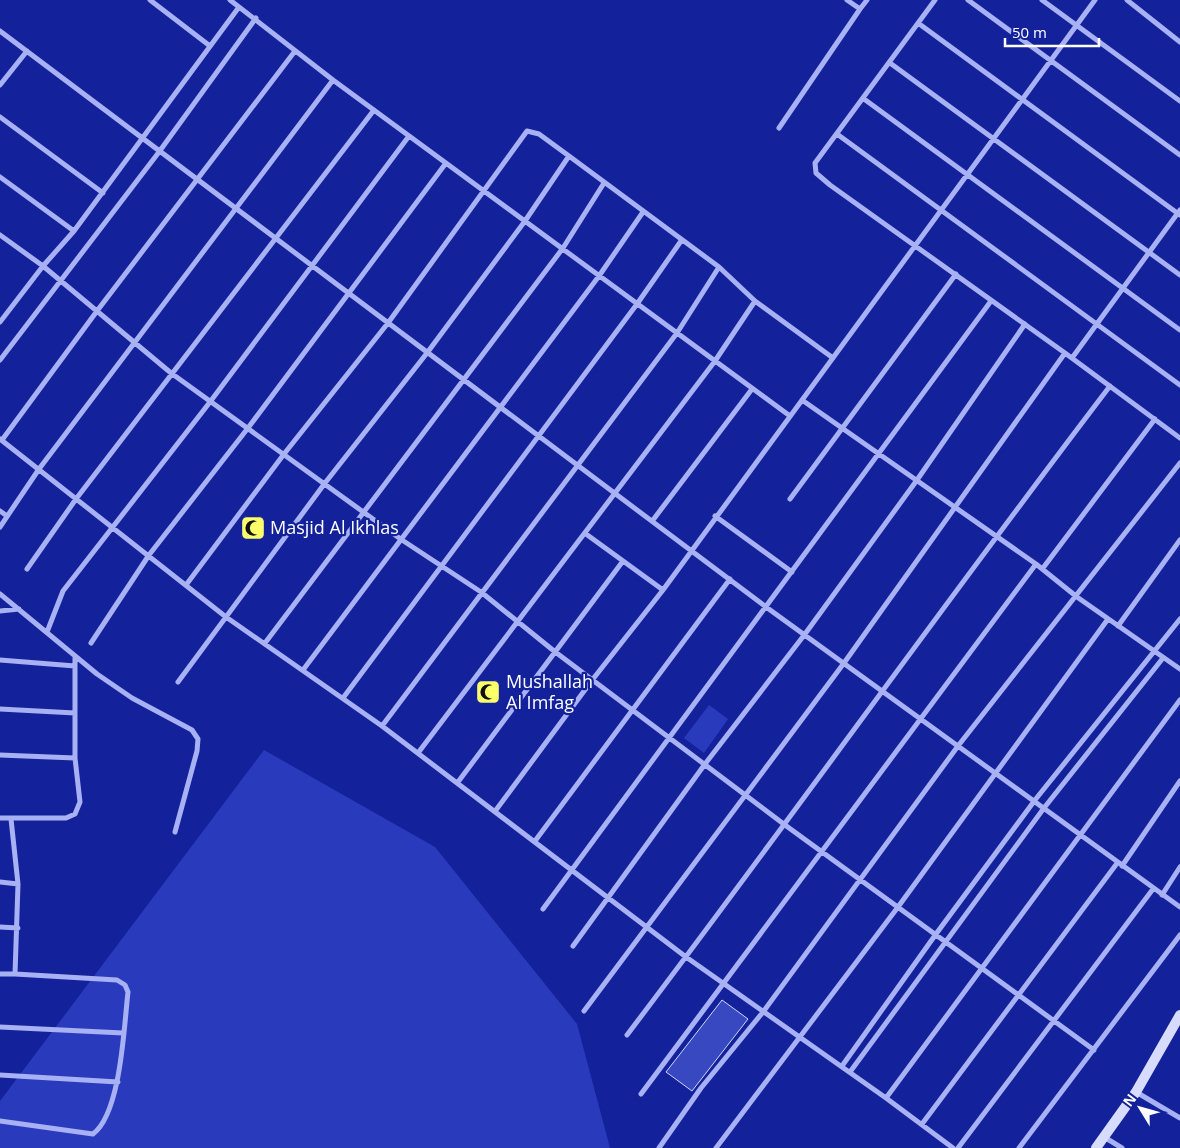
<svg xmlns="http://www.w3.org/2000/svg" width="1180" height="1148" font-family="'Open Sans',sans-serif">
<rect width="100%" height="100%" fill="#13229b"/>
<path fill="#293bbc" d="M709 705 728 719 704 753 684 738Z
M264 750 435 847 577 1024 610 1148H0V1101Z"/>
<path fill="#3748c1" stroke="#d0d6fd" d="M722 1000 748 1019 692 1091 666 1072Z"/>
<g fill="none" stroke-linecap="round" stroke-linejoin="round">
<path stroke="#a8b1f4" stroke-width="5" d="M150 0 210 46
M230 0 333 80 790 416
M847 0 860 9 867 0
M935 0 815 163 816 173 830 185 1065 353 1180 438
M968 0 1180 155
M1042 0 1180 101
M1127 0 1180 42
M918 23 1180 215
M0 31 766 607 1180 907
M890 63 1180 275
M0 85 27 51
M864 99 1180 330
M0 117 103 193
M779 128 860 9
M837 134 1180 385
M0 177 74 231
M0 235 43 266 171 373 402 540 481 592 554 651 785 825 1094 1050
M0 322 43 266 74 231 239 7
M1072 358 1180 210
M0 360 159 152 256 18
M802 400 1036 564 1077 597 1180 669
M0 439 226 617 382 726 686 957 886 1098 953 1148
M2 440 97 311 295 51
M790 499 956 274
M0 511 7 516
M715 516 792 572
M653 520 752 389
M0 527 39 469 333 80
M586 534 663 590
M1043 568 1155 419
M27 569 76 499 374 110
M186 585 284 454 388 323 527 131 539 134 569 156 719 267 755 301
M0 594 97 674 132 698 192 730 198 739 197 751 175 832
M0 611 19 609
M1118 626 1180 540
M47 632 63 591 210 402 409 136
M91 643 149 555 248 428 446 163
M265 643 563 248 604 183
M0 660 75 666
M303 670 599 276 643 212
M178 682 325 483 427 353 525 221 569 156
M343 698 637 304 681 241
M0 709 75 713
M382 726 677 333 719 267
M418 753 715 361 755 301 833 358
M0 755 75 758
M458 782 623 561
M496 810 593 679 663 590 1095 0
M0 818H66L75 814 80 802 75 758V656
M535 841 730 579
M1122 866 1180 781
M0 882 18 884
M1162 895 1180 867
M543 909 991 301
M0 927 18 928
M573 946 705 764 805 634 917 480 1025 324
M0 974H15
M584 1011 844 663 1065 353
M0 1027 123 1033
M627 1035C790 820 946 601 1110 386
M842 1066 936 934 1035 800 1180 619
M850 1072 1044 808 1163 658
M0 1075 118 1082
M1136 1092 1180 1118
M641 1094 1036 564
M886 1098 1180 700
M0 1121 93 1134C121 1113 124 1026 128 992L125 985 117 980 15 974 18 884 11 819
M922 1124 1118 862
M1104 1137 1122 1148
M659 1148 701 1088 763 1012 958 746 1180 463
M716 1148 898 907 1108 619
M958 1148 1153 889
M1019 1148 1180 935"/>
<path stroke="#d7dbfd" stroke-width="10" d="M1096 1148 1136 1092 1180 1015"/>
</g>
<defs>
<symbol id="mosque-square" viewBox="-11 -11 22 22"><rect x="-9" y="-9" width="18" height="18" rx="4" fill="#faff6a" stroke="#13229b"/><path d="M3.5-4.9A6 6 0 1 0 3.5 4.9A5 5 0 1 1 3.5-4.9Z" fill="#111"/></symbol>
</defs>
<g fill-rule="evenodd">
<use href="#mosque-square" x="239" y="514" width="28" height="28"/>
<use href="#mosque-square" x="474" y="678" width="28" height="28"/>
</g>
<g text-anchor="middle" stroke-width="4.5" stroke-linejoin="round" paint-order="stroke">
<g font-size="18" fill="#fff" stroke="#13229b" text-anchor="start">
<text x="270" y="534">Masjid Al Ikhlas</text>
<text x="506" y="688">Mushallah<tspan x="506" dy="21">Al Imfag</tspan></text>
</g>
</g>
<g transform="translate(1140 1108) rotate(307)" stroke="#13229b" stroke-width="4" paint-order="stroke">
<path d="M0-4L9 19L0 12L-9 19Z" fill="#ffffff"/>
<text y="-8" font-size="14" font-weight="bold" text-anchor="middle" fill="#ffffff">N</text>
</g>
<path d="M1005 38v8h94v-8" fill="none" stroke="#ffffff" stroke-width="2.5"/>
<text x="1012" y="38" font-size="15" fill="#ffffff" stroke="#13229b" stroke-width="4" paint-order="stroke">50 m</text>
</svg>
